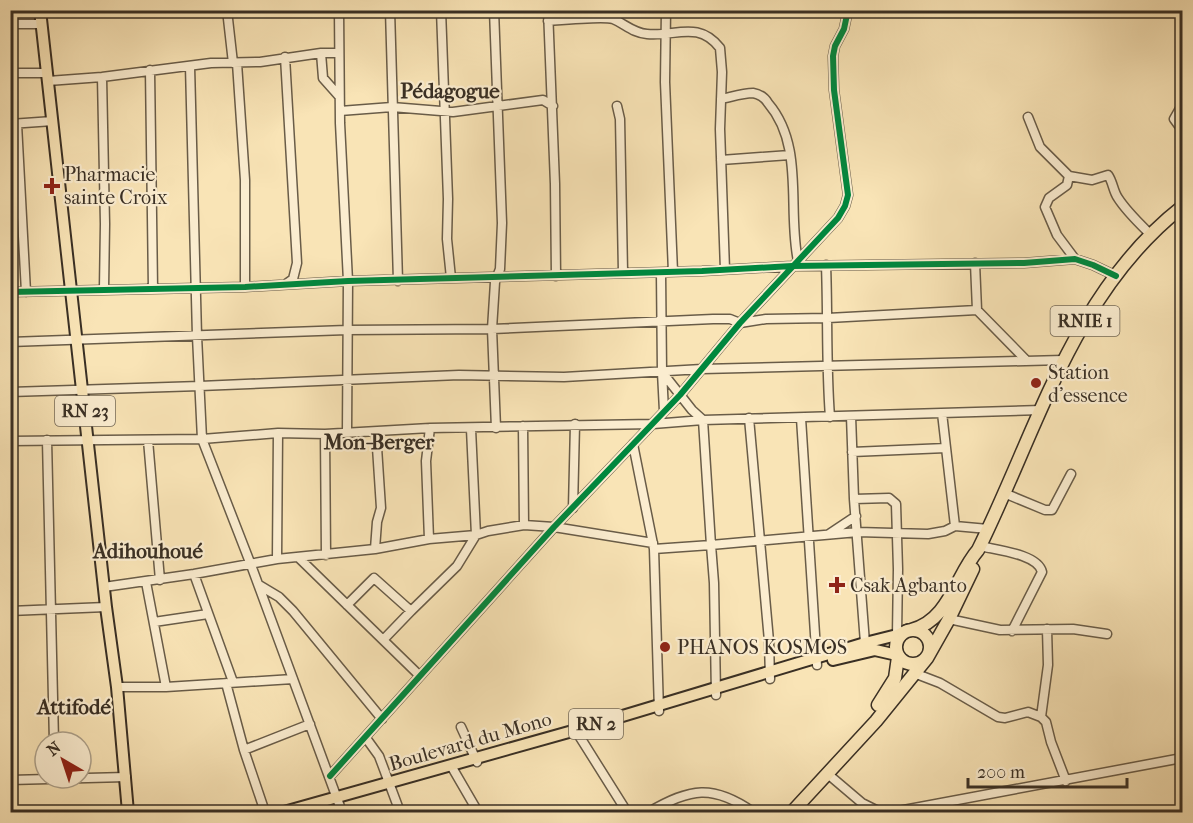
<svg xmlns="http://www.w3.org/2000/svg" width="1193" height="823" font-family="'IM FELL French Canon',serif">
<rect width="100%" height="100%" fill="#f9e4b6"/>
<filter id="stains"><feTurbulence type="fractalNoise" baseFrequency=".00333" numOctaves="4"/><feColorMatrix values="0 0 0 0 .2 0 0 0 0 .09 0 0 0 0 .02 0 0 0 .5 -.17"/></filter>
<radialGradient id="worn" r=".72"><stop offset=".6" stop-color="#630" stop-opacity="0"/><stop offset="1" stop-color="#630" stop-opacity=".3"/></radialGradient>
<g fill="none" stroke-linecap="round" stroke-linejoin="round">
<defs>
<path id="minor" d="M227 10 233 63
M339 10 340 123 348 281 347 432
M390 10 398 281
M441 10 448 199 447 239 451 278
M494 10 502 223 500 269 495 282 492 329 496 428
M548 10 555 184 556 276
M666 10 665 82 673 272
M548 21C561 20 604 16 613 19 625 24 633 33 647 34 675 37 698 20 720 48L722 72 720 129 725 270
M10 24H42
M321 53H339
M285 57 297 263 293 279 286 284
M237 63 245 180V287
M190 66 197 336 202 439 251 565 342 812
M150 70 153 289
M10 73H47
M102 77 105 224 104 289
M48 81 102 77 211 63 260 62 321 53 323 78 339 96
M721 99C731 97 743 93 753 93 759 94 765 98 768 103 805 146 787 209 798 261
M1182 105 1174 119 1182 130
M617 106 620 119 623 272
M340 111 392 107 453 112 543 100 553 106
M1028 117 1040 147 1069 176 1092 180 1108 175C1113 182 1113 191 1118 198 1127 212 1139 223 1151 235
M10 124 53 121
M17 124 26 292
M721 160 790 155
M1069 176 1067 185 1049 198 1045 207 1057 235 1075 259
M975 263 977 310
M826 265C828 316 826 366 830 417
M661 273 662 372 664 411
M10 292 245 287 348 281 702 271 792 266 1024 263 1075 259 1093 265 1116 276
M10 342 347 330 492 329 713 319H730L740 323 766 319 828 318 977 310 1026 360
M662 372 692 410 703 420
M10 392 200 386 459 375 564 377 702 369 1063 360
M942 413 955 526
M851 416 854 499 865 643
M749 418 769 641 770 679
M801 418 817 665
M523 426 524 525
M325 434 326 555
M47 440 54 742
M148 440 160 580
M10 441 202 439 278 433 325 434 430 428 653 424 703 420
M633 444 654 549 659 711
M852 452 946 448
M1004 493 1045 510H1052L1071 474
M854 499 889 498 896 504 898 569 897 635
M573 508 575 424
M988 529 955 526 945 531 928 534 858 532 711 545 703 420 1041 410
M829 534 856 516
M429 539 426 461 430 428
M980 546C996 550 1038 554 1042 572L1012 631
M375 549 377 522 381 508 376 432
M654 549 711 545 714 583 716 695
M299 558 420 676
M277 559 278 433
M194 574 233 682
M146 582 166 687
M259 585 279 597 293 611 382 719
M104 587 194 574 277 559 375 549 429 539 476 535 488 531 524 525 554 527 653 543
M347 605 374 578 411 611 384 639
M10 611 106 607
M411 611 457 566 476 535 471 429
M949 619 1000 630 1073 629 1107 634
M154 622 208 614
M914 673 940 683 998 717 1005 718 1028 712 1041 717 1046 722 1051 742 1066 781
M226 683 244 750 265 812
M117 687H166L293 679
M1041 717 1048 665 1047 629
M461 727 477 762
M578 734 627 812
M366 738 379 756 400 812
M244 750 310 724
M453 769 478 812
M829 775 862 803 880 812
M330 776 554 527 680 395 740 323 838 218 845 206 848 195 834 90 833 56 835 46 844 29 848 10
M10 780 126 777
M649 812C690 788 713 784 753 812
M893 812 1182 758"/>
<path id="major" d="M40 10 106 607 117 687 128 812
M833 660 875 650 897 655
M284 812 576 730 865 643 897 635 908 630"/>
<path id="highway" d="M896 647a17 17 0 1 1 34 0a17 17 0 1 1-34 0Z
M911 630C949 621 956 575 978 550 1037 431 1073 292 1182 207
M878 705 895 678 898 657
M792 812 876 721 927 658 949 619 973 569"/>
</defs>
<use href="#minor" stroke="#695c48" stroke-width="11"/>
<use href="#major" stroke="#392f24" stroke-width="14"/>
<use href="#highway" stroke="#392f24" stroke-width="15"/>
<use href="#minor" stroke="#fbedd0" stroke-width="8"/>
<use href="#major" stroke="#f9e4b6" stroke-width="10"/>
<use href="#highway" stroke="#f9e4b6" stroke-width="12"/>
<defs>
<path id="cycleway" d="M10 292 245 287 348 281 702 271 792 266 1024 263 1075 259 1093 265 1116 276
M330 776 554 527 680 395 740 323 838 218 845 206 848 195 834 90 833 56 835 46 844 29 848 10"/>
</defs>
<use href="#cycleway" stroke="#fbedd0" stroke-width="10"/>
<use href="#cycleway" stroke="#00873e" stroke-width="6"/>
</g>
<g fill="#8f2418" stroke="#fbedd0" stroke-width="2">
<path d="M49 177h6v6h6v6h-6v6h-6v-6h-6v-6h6z"/>
<circle cx="1036" cy="383" r="6"/>
<path d="M834 576h6v6h6v6h-6v6h-6v-6h-6v-6h6z"/>
<circle cx="665" cy="647" r="6"/>
</g>
<g text-anchor="middle" stroke-width="4.5" stroke-linejoin="round" paint-order="stroke">
<g fill="#fbedd0" stroke="#736858" stroke-width="1.5">
<rect x="1050.5" y="306" width="69" height="30" rx="4.5"/>
<rect x="55" y="396" width="60" height="30" rx="4.5"/>
<rect x="569" y="709" width="54" height="30" rx="4.5"/>
</g>
<g font-size="18" font-weight="bold" fill="#392f24">
<text x="1085" y="327">RNIE 1</text>
<text x="85" y="417">RN 23</text>
<text x="596" y="730">RN 2</text>
</g>
<g font-size="20" fill="#392f24" stroke="#fbedd0" text-anchor="start">
<text x="64" y="181">Pharmacie<tspan x="64" dy="23">sainte Croix</tspan></text>
<text x="1048" y="379">Station<tspan x="1048" dy="23">d'essence</tspan></text>
<text x="850" y="592">Csak Agbanto</text>
<text x="677" y="654">PHANOS KOSMOS</text>
</g>
<g font-size="20" fill="#392f24" stroke="#fbedd0">
<text transform="translate(470 741) rotate(-16)" y="7">Boulevard du Mono</text>
</g>
<g font-size="21" font-weight="bold" fill="#392f24" stroke="#fbedd0">
<text x="450" y="98">Pédagogue</text>
<text x="379" y="449">Mon-Berger</text>
<text x="148" y="558">Adihouhoué</text>
<text x="74" y="714">Attifodé</text>
</g>
</g>
<rect width="1193" height="823" fill="none" stroke="#f9e4b6" stroke-width="36"/>
<rect x="12" y="12" width="1169" height="799" fill="none" stroke="#392f24" stroke-width="3"/>
<rect x="18" y="18" width="1157" height="787" fill="none" stroke="#392f24" stroke-width="1.5"/>
<g transform="translate(63 760) rotate(321)"><circle r="28" fill="#fbedd0" stroke="#ada18b" stroke-width="1.5"/>
<path d="M0-4.5L10 22L0 15L-10 22Z" fill="#8f2418"/>
<text y="-9" font-size="16" font-weight="bold" text-anchor="middle" fill="#392f24">N</text>
</g>
<path d="M968 778v9h159v-9" fill="none" stroke="#392f24" stroke-width="3"/>
<text x="977" y="778" font-size="18" fill="#392f24" stroke="#fbedd0" stroke-width="4.5" paint-order="stroke">200 m</text>
<rect width="100%" height="100%" filter="url(#stains)"/>
<rect width="100%" height="100%" fill="url(#worn)"/>
</svg>
